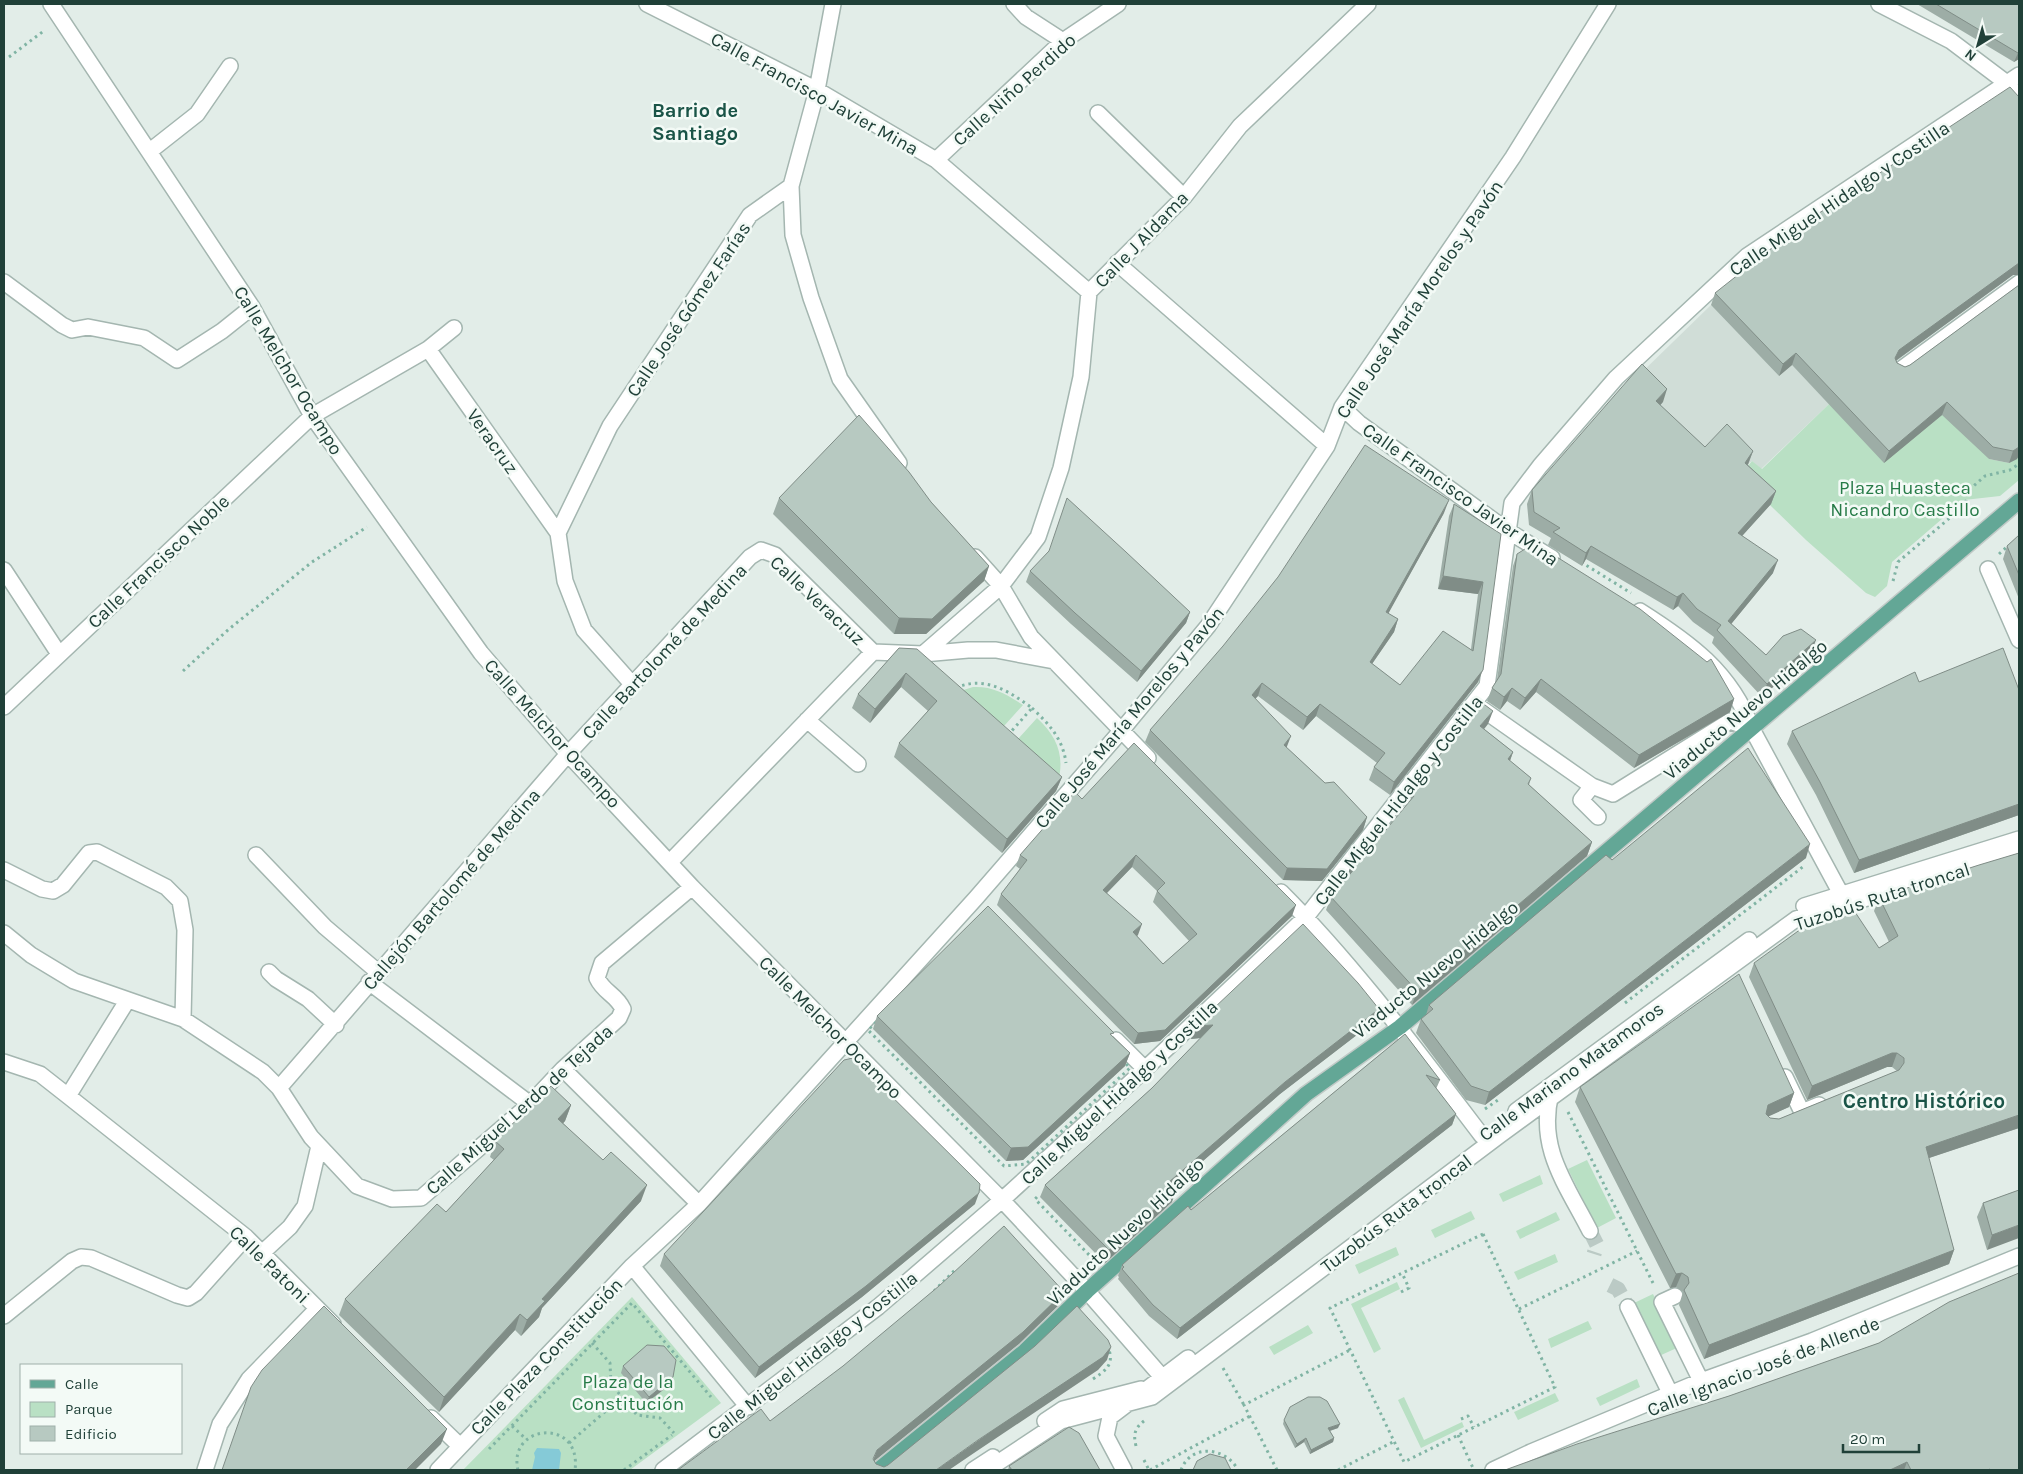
<svg xmlns="http://www.w3.org/2000/svg" width="2023" height="1474" font-family="Karla,sans-serif">
<rect width="100%" height="100%" fill="#e2ede8"/>
<path fill="#d0ddd7" d="M1711 305 1779 376 1792 365 1829 404 1761 469 1752 461 1748 464 1700 460 1637 377Z"/>
<path fill="#b9e0c4" d="M1829 404 1951 407 1989 459 2009 463 2019 456V480L2000 496 1964 500 1892 562 1887 586 1875 597 1866 593 1806 540 1740 476 1752 461 1762 469Z
M973 687C993 686 1006 694 1023 705L995 736 954 693Z
M1037 718C1057 736 1065 756 1058 782L1009 749Z
M1587 1160 1616 1218 1597 1228 1568 1169Z
M1540 1175 1543 1184 1503 1202 1499 1194Z
M1471 1211 1475 1219 1435 1238 1431 1230Z
M1556 1212 1560 1220 1520 1239 1516 1231Z
M1396 1247 1399 1255 1359 1274 1355 1265Z
M1555 1254 1558 1262 1518 1280 1514 1272Z
M1397 1282 1400 1289 1361 1308 1381 1349 1374 1353 1351 1304Z
M1653 1294 1679 1347 1659 1356 1634 1303Z
M632 1297 721 1403 630 1470H463Z
M1588 1321 1592 1329 1551 1348 1548 1339Z
M1308 1325 1313 1333 1274 1355 1269 1347Z
M1637 1379 1640 1387 1600 1406 1596 1398Z
M1555 1393 1559 1401 1518 1420 1514 1412Z
M1404 1397 1424 1440 1462 1422 1464 1427 1421 1448 1398 1400Z"/>
<path fill="#85cad7" d="M537 1448 559 1449 561 1453 559 1470H532L535 1457 534 1453Z"/>
<g fill="none" stroke-linecap="round" stroke-linejoin="round">
<path stroke="#bbcac5" stroke-width="15" stroke-dasharray="15 8" stroke-linecap="butt" d="M1590 1231 1597 1245 1594 1254
M1610 1285 1618 1289 1628 1307"/>
<defs>
<path id="minor" d="M51 4 252 307 312 416 481 653 568 754 692 887 1002 1200 1087 1291 1162 1377
M647 4 817 90 936 160 1089 292
M833 4 817 90 791 186 793 235 811 298 840 379 899 463
M1014 4 1026 17 1063 41
M1879 4 1951 41 2008 84 2019 96
M1098 113 1184 197
M150 151 197 114 230 66
M936 160 1063 41 1118 4
M1117 263 1327 446
M4 282 62 325 72 330 88 327 144 338 177 360 222 331 252 307
M428 349 558 533 565 581 584 630 632 684
M1900 370 2019 283
M1342 407 1359 423 1508 531 1552 558
M558 533 610 426 750 215 791 186
M975 557 1001 586 1031 637 1148 758
M1988 569 2019 640
M4 570 59 654
M1640 611C1689 642 1731 672 1752 729L1841 894
M923 654 1001 586 1038 537 1061 468 1081 377 1089 292 1184 197 1240 126 1368 4
M1475 704 1592 786 1613 794 1730 721 1752 729
M4 707 312 416 428 349 454 328
M807 720 858 764
M1592 786 1581 800 1598 817
M256 855 325 927 378 972
M670 862 873 652 923 654 968 650H996L1054 661
M4 870 42 889 53 891 63 885 89 853 97 852 166 887 180 901 185 930 183 1019
M1281 892C1355 966 1418 1052 1482 1136
M1804 906 2019 839
M4 933 31 955 74 981 183 1019 263 1072 279 1088 311 1137 357 1186 392 1199 421 1198 530 1104 563 1069 619 1018 623 1009C616 994 604 993 597 978L602 963 692 887
M269 972 276 979 308 999 336 1025
M369 982 530 1104
M1116 1040 1145 1069
M4 1062 40 1074 68 1096 246 1237 333 1324
M563 1069 699 1204
M1785 1077 1802 1112 1819 1105
M279 1088 568 754 750 557 761 550 775 555 873 652
M1551 1093C1537 1148 1566 1184 1590 1231
M68 1096 127 1001
M1516 1111 1749 940
M262 1253 290 1227 305 1206 319 1146
M632 1266 748 1407
M1675 1296 1662 1302 1705 1389
M1628 1307 1674 1401
M4 1316 72 1261 81 1257 91 1258 177 1295 188 1298 196 1293 246 1237
M431 1418 460 1446
M1045 1421 1063 1409 1141 1389
M205 1470 220 1424 249 1379 317 1309
M438 1470 632 1266 699 1204 976 898 1121 731 1208 626 1327 446 1342 407 1513 157 1608 4
M663 1470 878 1307 1002 1200 1145 1069 1306 917 1487 686 1512 503 1540 466 1616 378 1747 256 2019 75
M973 1470 993 1457
M987 1470 1061 1421 1152 1397 1500 1135 1796 919 2019 853
M1124 1470 1106 1436 1110 1417 1188 1358
M1493 1470 1531 1452 1701 1381 1812 1341 2019 1256"/>
<path id="major" d="M878 1470 1025 1351 1087 1291 1306 1094 1400 1027 2019 501"/>
</defs>
<use href="#minor" stroke="#a4b6b0" stroke-width="18"/>
<use href="#major" stroke="#c1cac7" stroke-width="18"/>
<path stroke="#80b4a4" stroke-width="3" stroke-dasharray="2.5 4" stroke-linecap="butt" d="M9 57 45 30
M1999 554 2009 545
M1581 562 1631 593
M1893 581 1898 562 1965 505 1969 490 1985 476 2010 470 2019 464
M183 671 229 629 312 562 367 527
M956 688C984 675 1009 691 1032 708L1009 734
M1032 708C1049 724 1063 739 1066 763
M981 915 1130 1068 1026 1164 1004 1166 868 1030Z
M1625 1003 1804 866
M1485 1109 1498 1100
M1568 1112 1653 1283
M1037 1197 1035 1199 1093 1259
M1483 1234 1555 1387 1404 1462 1330 1308Z
M934 1291 956 1269
M1401 1292 1409 1288 1402 1273
M1519 1309 1637 1251
M592 1343 610 1363 611 1384 637 1415 660 1418 674 1433
M1223 1368 1244 1405
M1093 1379C1105 1371 1114 1365 1109 1350
M1461 1419 1468 1416 1474 1427
M512 1426 526 1439
M1458 1435 1473 1468
M569 1443 622 1397
M1136 1446C1133 1434 1135 1428 1144 1421
M489 1449 632 1303 711 1397
M1144 1460 1149 1470
M518 1470C507 1424 582 1417 575 1470
M624 1470 672 1435
M1150 1470 1250 1416
M1181 1470C1191 1443 1226 1447 1238 1470
M1277 1470 1244 1405 1350 1350
M1338 1470 1393 1442"/>
<use href="#minor" stroke="#fff" stroke-width="15"/>
<use href="#major" stroke="#63a796" stroke-width="15"/>
</g>
<path fill="#9dada6" fill-rule="evenodd" d="M1917 4H2019V59L2014 62Z
M2019 97V275H2013L1896 361 1897 363 1905 367 1910 365 2019 285 2017 459 2009 463 1989 459 1942 415 1884 463 1792 365 1779 376 1711 305 1715 293Z
M1663 402 1660 405 1705 447 1753 451 1748 465 1776 491 1771 504 1742 536 1773 573 1731 624 1766 655 1811 653 1762 697 1712 643 1714 637 1693 622 1678 606 1673 610 1586 559 1582 566 1548 545 1551 538 1529 525 1527 504 1532 490Z
M779 498 931 502 989 566 984 581 926 634H894L773 514Z
M1454 504 1501 534 1478 682 1390 795 1369 780 1374 767 1377 763 1316 716 1303 730 1258 696 1255 698 1287 748 1325 783 1367 817 1363 830 1322 881 1283 880 1145 742 1150 730 1444 513 1388 613 1398 619 1394 632 1372 664 1400 685 1471 649 1478 594 1438 589 1449 516Z
M2019 535V599L2003 559 2007 546Z
M1536 544 1734 699 1730 712 1634 768 1536 692 1520 710 1507 701 1500 710 1487 701 1492 688 1497 680 1513 566 1517 554H1532Z
M1030 571 1190 612 1186 623 1137 682 1071 624 1026 582Z
M899 648 1062 777 1056 791 1002 853 894 757 899 743 928 711 901 687 870 723 852 708 858 694Z
M1919 682 2019 690V815L1854 873 1816 795 1787 744 1792 731Z
M1488 724 1484 729 1513 752 1510 761 1531 778 1529 785 1592 842 1587 856 1412 1005 1326 910 1331 897 1347 877 1350 868 1384 832 1405 807 1410 793Z
M1082 799 1292 916 1160 1041 1134 1044 997 905 1001 894 1020 869 1016 866 1020 855ZM1132 867 1157 891 1153 902 1189 941 1163 964 1137 936 1138 935 1107 893Z
M2019 853V1128L1929 1158 1954 1250 1949 1264 1704 1359 1679 1305 1683 1292 1676 1287 1670 1288 1575 1102 1580 1087 1794 1093 1789 1107 1768 1116 1770 1118 1779 1119 1897 1071 1892 1067H1887L1807 1100 1749 977 1754 963 1879 948 1889 942 1874 911 1879 897Z
M1806 858 1485 1105 1466 1100 1416 1033 1421 1019 1426 1015 1429 1005 1612 860Z
M877 1016 1113 1036 1130 1053 1125 1066 1023 1160 1006 1161 873 1029Z
M1375 1021 1280 1094 1174 1186 1172 1202 1105 1263 1040 1197 1045 1185 1152 1088 1201 1038 1191 1039 1195 1026Z
M1405 1034 1440 1080 1436 1089 1456 1114 1452 1125 1177 1339 1149 1316 1118 1279 1119 1277 1118 1276 1122 1265 1191 1210Z
M571 1105 565 1121 563 1123 641 1201 542 1308 539 1317 521 1336 515 1330 439 1412 339 1315 345 1299 446 1212 494 1160 490 1157 495 1141Z
M2019 1190 1987 1250 1977 1217 1983 1203Z
M975 1204 862 1297 755 1378 660 1266 664 1254Z
M1879 1343 2019 1470H1505L1729 1396Z
M623 1366 671 1384 646 1403 621 1373Z
M1284 1420 1338 1428 1330 1431 1334 1438 1333 1442 1310 1454 1304 1442 1295 1448 1283 1424Z
M1009 1466 1100 1470H1008Z"/>
<path fill="#808d87" d="M2019 52V59L2014 62 2018 53Z
M2018 263H2019V275H2013L1894 362 1895 358 1899 350Z
M1796 353 1792 365 1779 376 1783 364Z
M1667 389 1663 402 1652 414 1656 401Z
M1947 402 1942 415 1884 463 1889 451Z
M2019 447V456L2017 459 2009 463 2013 451Z
M1753 451 1748 464 1740 476 1745 463Z
M1776 491 1771 504 1733 546 1738 533Z
M1449 500 1444 513 1382 625 1386 612Z
M1591 546 1586 559 1582 566 1586 553Z
M1778 560 1773 573 1723 634 1728 621Z
M989 566 984 581 926 634H894L899 618Z
M1443 576 1483 582 1478 594 1438 589Z
M1683 593 1678 606 1673 610 1677 597Z
M1190 612 1186 623 1137 682 1141 671Z
M1398 619 1394 632 1365 674 1370 662Z
M1816 640 1811 653 1762 697 1767 684Z
M1483 670 1478 682 1390 795 1394 782Z
M906 673 901 687 870 723 875 709Z
M1541 679 1536 692 1520 710 1525 698Z
M1262 683 1258 696 1247 708 1252 695Z
M1512 688 1507 701 1500 710 1504 697Z
M1734 699 1730 712 1634 768 1639 755Z
M1320 704 1316 716 1303 730 1307 717Z
M1493 711 1488 724 1475 740 1480 726Z
M1291 736 1286 749 1284 745Z
M1513 752 1508 766V759Z
M1062 777 1056 791 1002 853 1007 839Z
M2019 804V815L1854 873 1859 860Z
M1367 817 1363 830 1322 881 1283 880 1287 868Z
M1592 842 1587 856 1412 1005 1417 991Z
M1810 844 1806 858 1485 1105 1489 1092Z
M1136 855 1132 867 1099 901 1103 890Z
M1350 868H1355L1345 882Z
M1296 905 1292 916 1160 1041 1134 1044 1138 1033Z
M1142 924 1138 935 1129 943 1133 932Z
M1379 1009 1375 1021 1280 1094 1165 1194 1169 1182 1285 1082Z
M1213 1025 1209 1037 1191 1039 1195 1026Z
M1130 1053 1125 1066 1023 1160 1006 1161 1011 1148Z
M1892 1053H1897L1892 1067H1887L1807 1100 1812 1086Z
M1794 1093 1789 1107 1763 1119 1768 1105Z
M571 1105 565 1121 553 1135 558 1119Z
M1456 1114 1452 1125 1177 1339 1180 1328Z
M2019 1115V1128L1920 1161 1926 1147Z
M647 1185 641 1201 542 1308 539 1317 521 1336 527 1320 542 1299Z
M1176 1190 1172 1202 1105 1263 1109 1250Z
M979 1193 975 1204 862 1297 755 1378 759 1367Z
M2019 1225V1238L1987 1250 1992 1235Z
M1954 1250 1949 1264 1704 1359 1709 1345Z
M1682 1273 1676 1287 1670 1288 1676 1274Z
M1064 1292 1060 1304 1019 1344 872 1463 877 1450Z
M520 1314 515 1330 439 1412 444 1397Z
M1111 1347 1107 1360 1098 1370 974 1453 949 1470H936Z
M673 1377 671 1384 646 1403 649 1397Z
M1340 1424 1338 1428 1326 1432 1328 1428Z
M447 1429 441 1444 415 1470H406Z
M1306 1438 1304 1442 1295 1448 1297 1444Z
M1334 1438 1333 1442 1310 1454 1311 1450Z
M1907 1462 1904 1470H1890Z"/>
<path fill="#b7c9c1" stroke="#808d87" fill-rule="evenodd" d="M1936 4H2019V52L2018 53Z
M2010 87 2019 97V263L1899 350 1895 358 1897 363 1905 367 1910 365 2019 285V447L2013 451 1993 447 1947 402 1889 451 1796 353 1783 364 1715 293 1801 225Z
M1642 364 1667 389 1656 401 1705 447 1727 424 1753 451 1745 463 1776 491 1738 533 1778 560 1728 621 1766 655 1783 636 1801 629 1816 640 1767 684 1717 630 1721 625 1697 609 1683 593 1677 597 1591 546 1586 553 1553 532 1560 528 1534 512 1532 490Z
M859 415 909 472 931 502 989 566 932 619 899 618 779 498Z
M1365 445 1449 500 1386 612 1398 619 1370 662 1400 685 1443 631 1473 651 1483 582 1443 576 1454 504 1501 534 1483 670 1394 782 1374 767 1385 753 1320 704 1307 717 1262 683 1252 695 1291 736 1284 745 1325 783 1334 782 1367 817 1327 869 1287 868 1150 730 1223 646 1278 577Z
M1067 498 1126 552 1190 612 1141 671 1075 613 1030 571 1049 551Z
M2019 535V575L2007 546Z
M1536 544 1640 609 1707 662 1711 659 1734 699 1639 755 1541 679 1525 698 1512 688 1504 697 1492 688 1501 674 1517 554 1525 549 1537 557Z
M899 648 917 649 1062 777 1007 839 899 743 937 701 906 673 875 709 858 694Z
M2003 648 2019 690V804L1859 860 1820 782 1792 731 1915 672 1919 682Z
M1481 702 1493 711 1480 726 1513 752 1508 759 1531 778 1528 784 1592 842 1417 991 1331 897 1355 868H1350L1381 830 1384 832 1414 796 1410 793Z
M1134 743 1296 905 1165 1030 1138 1033 1001 894 1027 860 1020 855 1075 792 1082 799ZM1136 855 1165 883 1157 891 1197 934 1163 964 1133 932 1142 924 1103 890Z
M1748 748 1810 844 1489 1092 1471 1086 1421 1019 1433 1009 1429 1005 1606 855 1612 860Z
M2019 853V1115L1926 1147 1954 1250 1709 1345 1684 1290 1689 1283 1688 1277 1682 1273 1676 1274 1580 1087 1739 974 1794 1093 1768 1105 1766 1114 1770 1118 1779 1119 1899 1070 1904 1063V1058L1897 1053H1892L1812 1086 1754 963 1812 921 1851 906 1879 948 1898 936 1879 897 1979 865Z
M988 906 1114 1033 1110 1034 1130 1053 1028 1147 1011 1148 877 1016Z
M1303 924 1358 983 1379 1009 1285 1082 1169 1182 1176 1190 1109 1250 1045 1185 1152 1088 1213 1025 1195 1026Z
M1405 1034 1440 1080 1426 1075 1456 1114 1180 1328 1153 1305 1122 1269 1124 1267 1122 1265 1188 1206 1191 1210Z
M853 1058 980 1184 979 1193 866 1286 759 1367 664 1254 844 1060Z
M551 1086 571 1105 558 1119 603 1160 611 1152 647 1185 542 1299 545 1301 527 1320 520 1314 444 1397 345 1299 437 1204 446 1212 504 1149 495 1141Z
M2019 1190V1225L1992 1235 1983 1203Z
M1004 1226 1064 1292 1023 1332 877 1450 873 1459 876 1464 884 1467 888 1465 1035 1346 1077 1306 1108 1340 1111 1347 1103 1357 978 1440 936 1470H678L761 1409 770 1421 843 1366 939 1286Z
M2019 1273V1470H1990V1469L1988 1470H1911L1907 1462 1890 1470H1505L1577 1444 1729 1396 1879 1343 1949 1302Z
M324 1306 447 1429 406 1470H222L251 1387 262 1370Z
M647 1345 664 1346 676 1360 673 1377 649 1397 623 1366Z
M1308 1397H1320L1327 1401 1340 1424 1328 1428 1334 1438 1311 1450 1306 1438 1297 1444 1284 1420 1290 1407Z
M1069 1427 1079 1433 1100 1470H1012L1009 1466Z
M1210 1454 1225 1458 1231 1470H1193L1197 1461Z"/>
<g text-anchor="middle" stroke-width="5" stroke-linejoin="round" paint-order="stroke">
<g font-size="19" fill="#204038" stroke="#f3faf6">
<text transform="translate(1014 89) rotate(-42)" y="7">Calle Niño Perdido</text>
<text transform="translate(815 93) rotate(29)" y="7">Calle Francisco Javier Mina</text>
<text transform="translate(1839 198) rotate(-34)" y="7">Calle Miguel Hidalgo y Costilla</text>
<text transform="translate(1141 239) rotate(-46)" y="7">Calle J Aldama</text>
<text transform="translate(1419 299) rotate(-56)" y="7">Calle José María Morelos y Pavón</text>
<text transform="translate(688 309) rotate(-56)" y="7">Calle José Gómez Farías</text>
<text transform="translate(289 370) rotate(59)" y="7">Calle Melchor Ocampo</text>
<text transform="translate(493 441) rotate(55)" y="7">Veracruz</text>
<text transform="translate(1461 494) rotate(35)" y="7">Calle Francisco Javier Mina</text>
<text transform="translate(158 561) rotate(-43)" y="7">Calle Francisco Noble</text>
<text transform="translate(818 600) rotate(43)" y="7">Calle Veracruz</text>
<text transform="translate(664 651) rotate(-47)" y="7">Calle Bartolomé de Medina</text>
<text transform="translate(1745 709) rotate(-40)" y="7">Viaducto Nuevo Hidalgo</text>
<text transform="translate(1129 717) rotate(-50)" y="7">Calle José María Morelos y Pavón</text>
<text transform="translate(553 733) rotate(48)" y="7">Calle Melchor Ocampo</text>
<text transform="translate(1398 800) rotate(-52)" y="7">Calle Miguel Hidalgo y Costilla</text>
<text transform="translate(451 889) rotate(-49)" y="7">Callejón Bartolomé de Medina</text>
<text transform="translate(1882 896) rotate(-18)" y="7">Tuzobús Ruta troncal</text>
<text transform="translate(1435 969) rotate(-39)" y="7">Viaducto Nuevo Hidalgo</text>
<text transform="translate(831 1027) rotate(45)" y="7">Calle Melchor Ocampo</text>
<text transform="translate(1571 1071) rotate(-36)" y="7">Calle Mariano Matamoros</text>
<text transform="translate(1119 1092) rotate(-43)" y="7">Calle Miguel Hidalgo y Costilla</text>
<text transform="translate(519 1109) rotate(-42)" y="7">Calle Miguel Lerdo de Tejada</text>
<text transform="translate(1396 1213) rotate(-37)" y="7">Tuzobús Ruta troncal</text>
<text transform="translate(1125 1231) rotate(-43)" y="7">Viaducto Nuevo Hidalgo</text>
<text transform="translate(270 1264) rotate(44)" y="7">Calle Patoni</text>
<text transform="translate(812 1355) rotate(-38)" y="7">Calle Miguel Hidalgo y Costilla</text>
<text transform="translate(546 1356) rotate(-46)" y="7">Calle Plaza Constitución</text>
<text transform="translate(1763 1366) rotate(-21)" y="7">Calle Ignacio José de Allende</text>
</g>
<g font-size="19" fill="#277b48" stroke="#f3faf6">
<text x="1905" y="494">Plaza Huasteca<tspan x="1905" dy="22">Nicandro Castillo</tspan></text>
<text x="628" y="1388">Plaza de la<tspan x="628" dy="22">Constitución</tspan></text>
</g>
<g font-size="20" font-weight="bold" fill="#1a5447" stroke="#f3faf6">
<text x="695" y="117">Barrio de<tspan x="695" dy="23">Santiago</tspan></text>
</g>
<g font-size="21" font-weight="bold" fill="#1a5447" stroke="#f3faf6">
<text x="1924" y="1108">Centro Histórico</text>
</g>
</g>
<rect width="2023" height="1474" fill="none" stroke="#204038" stroke-width="10"/>
<rect x="20" y="1364" width="162" height="90" fill="#f3faf6" stroke="#9fb0aa"/>
<rect x="30" y="1380" width="25" height="8" fill="#63a796" stroke="#9fb0aa"/>
<text x="65" y="1389" font-size="15" fill="#204038">Calle</text>
<rect x="30" y="1402" width="25" height="15" fill="#b9e0c4" stroke="#9fb0aa"/>
<text x="65" y="1414" font-size="15" fill="#204038">Parque</text>
<rect x="30" y="1426" width="25" height="15" fill="#b7c9c1" stroke="#9fb0aa"/>
<text x="65" y="1439" font-size="15" fill="#204038">Edificio</text>
<g transform="translate(1978 45) rotate(217)" stroke="#f3faf6" stroke-width="4" paint-order="stroke">
<path d="M0-4L9 19L0 12L-9 19Z" fill="#204038"/>
<text y="-8" font-size="14" font-weight="bold" text-anchor="middle" fill="#204038">N</text>
</g>
<path d="M1843 1444v8h76v-8" fill="none" stroke="#204038" stroke-width="2.5"/>
<text x="1850" y="1444" font-size="15" fill="#204038" stroke="#f3faf6" stroke-width="4" paint-order="stroke">20 m</text>
</svg>
